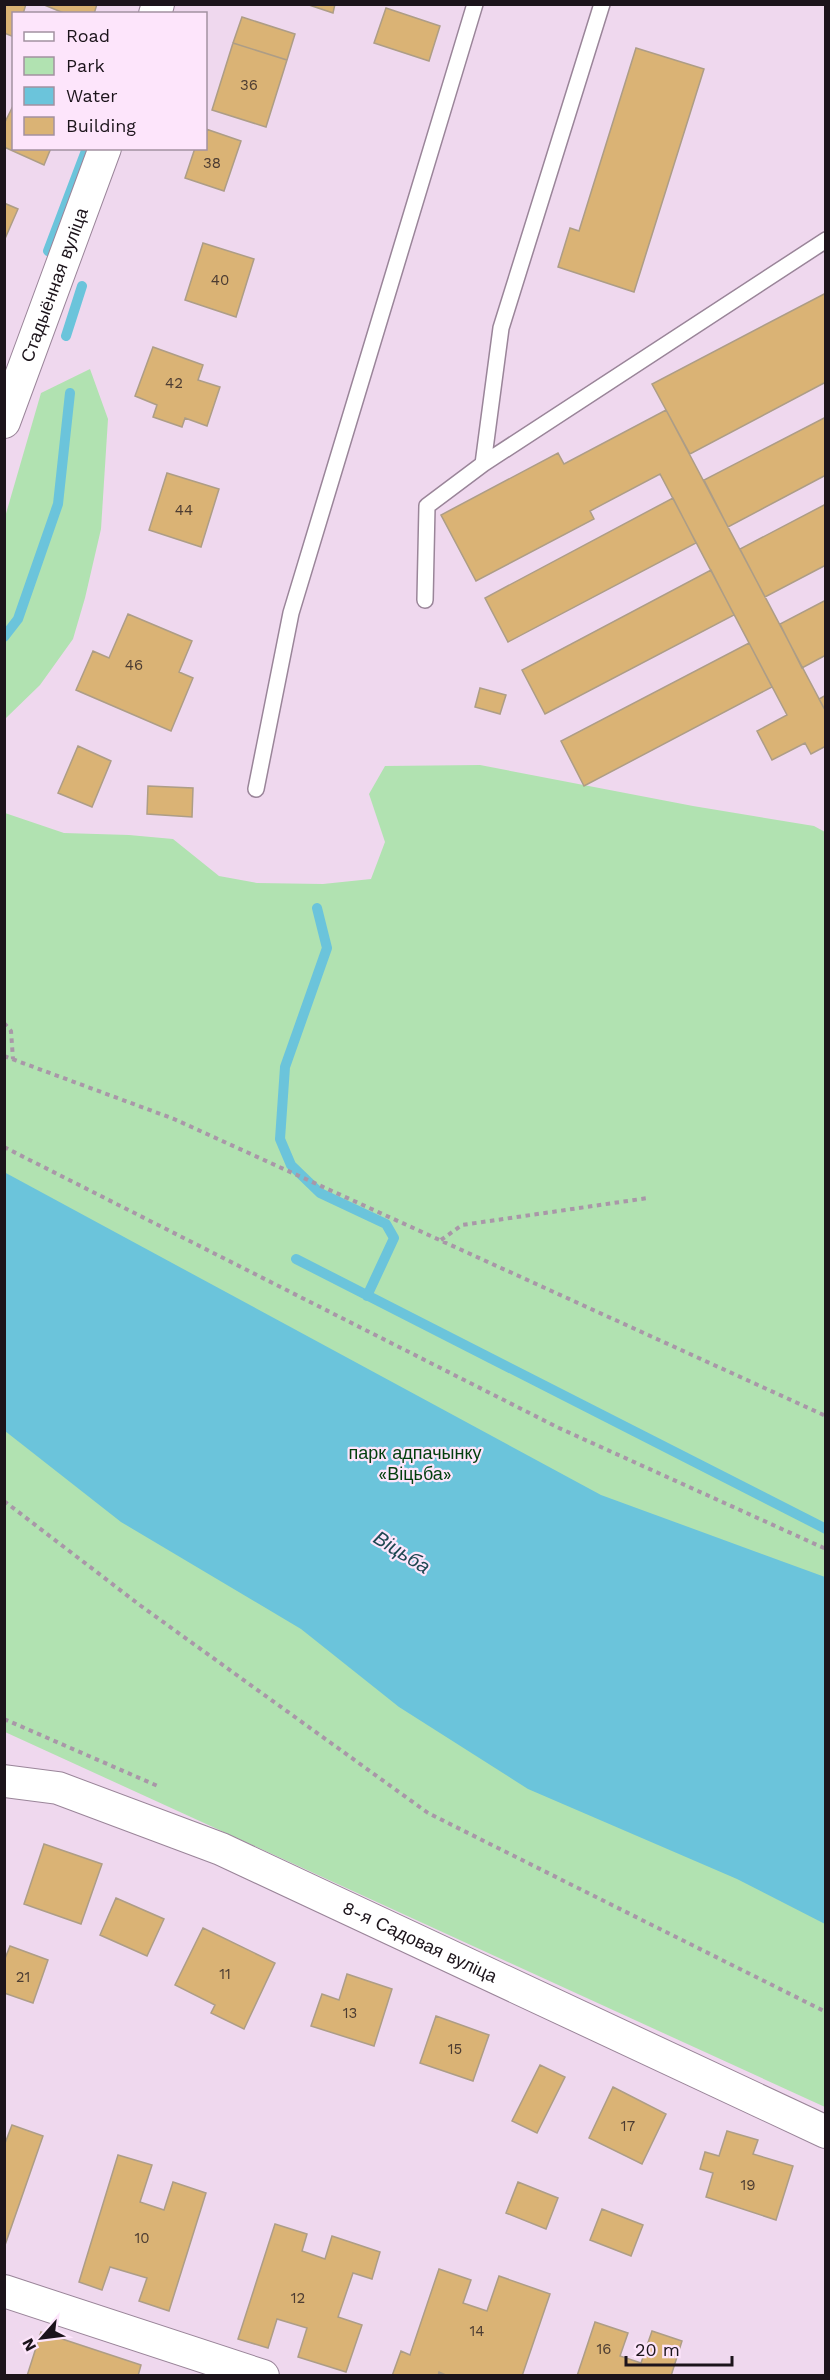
<svg xmlns="http://www.w3.org/2000/svg" width="830" height="2380" font-family="'Work Sans',sans-serif">
<rect width="100%" height="100%" fill="#efd8ee"/>
<path fill="#b1e2b1" d="M90 369 108 419 101 529 85 598 73 639 40 685 5 719V517L41 393Z
M480 765 693 806 814 826 825 832V2107L5 1732V813L64 833 129 835 173 839 219 876 257 883 323 884 371 879 385 842 369 794 385 766Z"/>
<path fill="#6bc4db" d="M4 1172 601 1495 825 1577V1924L737 1879 528 1789 399 1707 301 1629 121 1522 5 1431Z"/>
<g fill="none" stroke-linecap="round" stroke-linejoin="round">
<path stroke="#6bc4db" stroke-width="10" d="M48 251 87 148
M66 336 82 286
M4 637 18 619 58 504 70 393
M317 908 327 948 285 1067 280 1139 291 1165 320 1193 386 1224 394 1238 367 1296
M296 1259 826 1529"/>
</g>
<path fill="#dab375" stroke="#ad9d86" stroke-width="1.5" d="M4 4H26L23 14H14V37L4 33Z
M42 4H97L94 14H66Z
M306 4H335L333 13Z
M386 8 440 26 429 61 374 43Z
M242 17 295 34 287 60 233 43Z
M233 43 287 60 266 127 212 110Z
M636 48 704 69 634 292 558 267 570 228 579 231Z
M14 104V148H51L44 165 4 147V124Z
M206 129 241 141 224 191 185 178 195 148H206Z
M4 203 18 209 4 241Z
M203 243 254 259 236 317 185 300Z
M826 293V382L690 454 652 384Z
M153 347 203 365 198 380 220 387 207 426 185 418 182 427 153 417 157 405 135 396Z
M666 410 826 712V746L811 754 805 743 772 760 757 731 787 715 660 474 590 511 594 519 476 581 441 515 558 453 564 464Z
M826 417V475L728 527 704 480Z
M167 473 219 489 201 547 149 530Z
M673 498 696 543 508 642 485 598Z
M826 504V565L765 597 740 549Z
M711 570 734 615 545 714 522 670Z
M826 600V655L802 668 780 624Z
M128 614 192 641 179 672 193 678 171 731 76 690 93 651 109 658Z
M749 643 772 687 584 786 561 741Z
M480 688 506 695 500 714 475 707Z
M826 695V712L819 699Z
M78 746 111 761 92 807 58 793Z
M148 786 193 788 192 817 147 814Z
M44 1844 102 1864 81 1924 24 1904Z
M116 1898 164 1919 147 1956 100 1935Z
M203 1928 275 1963 244 2029 211 2013 215 2005 175 1985Z
M10 1946 48 1960 33 2003 4 1993V1961Z
M347 1974 392 1989 374 2046 311 2026 322 1994 339 2000Z
M436 2016 489 2035 473 2081 420 2063Z
M540 2065 565 2077 537 2133 512 2121Z
M613 2087 666 2114 642 2164 589 2138Z
M12 2125 43 2136 4 2248V2146Z
M727 2131 758 2140 753 2154 793 2166 776 2220 706 2197 713 2173 700 2169 705 2152 719 2156Z
M118 2155 152 2165 140 2202 164 2210 173 2182 206 2193 169 2311 139 2301 147 2278 110 2267 102 2290 79 2282Z
M518 2182 558 2198 546 2229 506 2213Z
M602 2209 643 2225 631 2256 590 2240Z
M275 2224 307 2234 302 2251 325 2259 332 2236 380 2252 372 2279 353 2273 338 2317 362 2325 346 2372 298 2357 307 2328 277 2319 268 2348 238 2339Z
M439 2269 471 2280 463 2303 487 2311 499 2276 550 2294 522 2376H448L439 2372 438 2376H392L401 2351 410 2355Z
M595 2322 628 2333 620 2356 641 2363 652 2331 682 2341 671 2376H577Z
M41 2332 141 2365 138 2376H27Z"/>
<g fill="none" stroke-linecap="round" stroke-linejoin="round">
<defs>
<path id="service" d="M483 464 826 240
M425 600 427 506 483 464 501 328 602 4
M256 789 291 613 475 4"/>
<g id="minor">
<path d="M155 14 158 4"/>
<path id="s1" d="M4 422 105 148"/>
<path id="s2" d="M4 1781 58 1788 221 1849 826 2132"/>
<path d="M4 2291 263 2376"/>
</g>
</defs>
<use href="#service" stroke="#9a8599" stroke-width="18"/>
<use href="#minor" stroke="#9a8599" stroke-width="34"/>
<path stroke="#a997a8" stroke-width="4" stroke-dasharray="4.5 4.5" stroke-linecap="butt" d="M4 1023 11 1031 13 1059
M4 1056 174 1119 826 1416
M4 1147 559 1428 826 1549
M441 1240 462 1225 648 1198
M4 1501 141 1606 428 1813 826 2012
M4 1719 160 1787"/>
<use href="#service" stroke="#fff" stroke-width="15"/>
<use href="#minor" stroke="#fff" stroke-width="32"/>
</g>
<g text-anchor="middle" stroke-width="4.5" stroke-linejoin="round" paint-order="stroke">
<g font-size="15" fill="#4c3c32">
<text x="249" y="90">36</text>
<text x="212" y="168">38</text>
<text x="220" y="285">40</text>
<text x="174" y="388">42</text>
<text x="184" y="515">44</text>
<text x="134" y="670">46</text>
<text x="225" y="1979">11</text>
<text x="23" y="1982">21</text>
<text x="350" y="2018">13</text>
<text x="455" y="2054">15</text>
<text x="628" y="2131">17</text>
<text x="748" y="2190">19</text>
<text x="142" y="2243">10</text>
<text x="298" y="2303">12</text>
<text x="477" y="2336">14</text>
<text x="604" y="2354">16</text>
</g>
<g font-size="18" fill="#1c141b" stroke="#fde5fb">
<text dy="6" stroke="none"><textPath href="#s1" startOffset="146">Стадыённая вуліца</textPath></text>
<text dy="6" stroke="none"><textPath href="#s2" startOffset="448">8-я Садовая вуліца</textPath></text>
</g>
<g font-size="18" fill="#023e0c" stroke="#fde5fb">
<text x="415" y="1459">парк адпачынку<tspan x="415" dy="21">«Віцьба»</tspan></text>
</g>
<g font-size="20" font-style="italic" fill="#1e4751" stroke="#fde5fb">
<text transform="translate(402 1552) rotate(32)" y="7">Віцьба</text>
</g>
</g>
<rect width="830" height="2380" fill="none" stroke="#1c141b" stroke-width="12"/>
<rect x="12" y="12" width="195" height="138" fill="#fde5fb" stroke="#a391a1" stroke-width="1.5"/>
<rect x="24" y="32" width="30" height="9" fill="#ffffff" stroke="#a391a1" stroke-width="1.5"/>
<text x="66" y="42" font-size="18" fill="#1c141b">Road</text>
<rect x="24" y="57" width="30" height="18" fill="#b1e2b1" stroke="#a391a1" stroke-width="1.5"/>
<text x="66" y="72" font-size="18" fill="#1c141b">Park</text>
<rect x="24" y="87" width="30" height="18" fill="#6bc4db" stroke="#a391a1" stroke-width="1.5"/>
<text x="66" y="102" font-size="18" fill="#1c141b">Water</text>
<rect x="24" y="117" width="30" height="18" fill="#dab375" stroke="#a391a1" stroke-width="1.5"/>
<text x="66" y="132" font-size="18" fill="#1c141b">Building</text>
<g transform="translate(42 2338) rotate(242)" stroke="#fde5fb" stroke-width="4.5" paint-order="stroke">
<path d="M0-4.5L10 22L0 15L-10 22Z" fill="#1c141b"/>
<text y="-9" font-size="16" font-weight="bold" text-anchor="middle" fill="#1c141b">N</text>
</g>
<path d="M626 2356v9h106v-9" fill="none" stroke="#1c141b" stroke-width="3"/>
<text x="635" y="2356" font-size="18" fill="#1c141b" stroke="#fde5fb" stroke-width="4.5" paint-order="stroke">20 m</text>
</svg>
